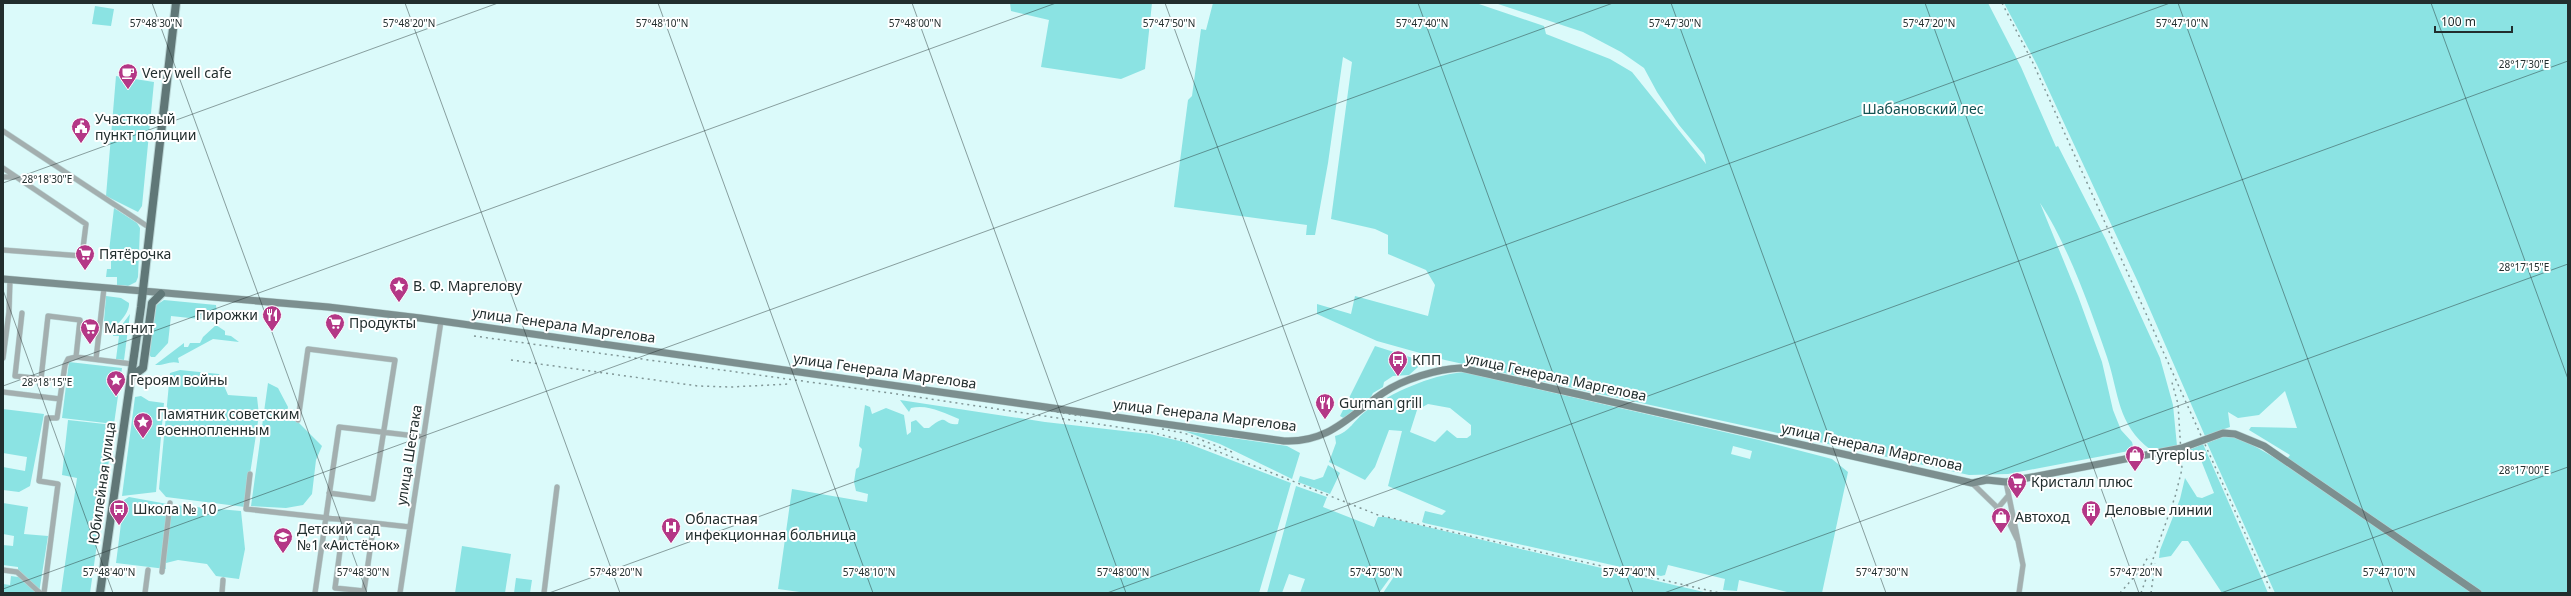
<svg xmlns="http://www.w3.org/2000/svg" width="2571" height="596" font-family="'Noto Sans',sans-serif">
<rect width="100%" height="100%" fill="#dbfafa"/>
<path fill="#8be3e3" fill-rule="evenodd" d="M1010 3H1152L1145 69 1121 79 1041 67 1049 20 1011 11Z
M1213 3H1476L1544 26 1546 34 1610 59 1632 72 1706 164 1704 155 1679 125 1657 92 1644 68 1621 52 1583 32 1495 3H1988L2021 67 2056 147 2058 146 2106 240 2160 358 2173 405 2177 446 2151 450C2117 425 2119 393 2107 357 2091 310 2067 243 2040 203L2078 296 2102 362 2113 410 2121 430 2132 442 2134 450 2008 474 1969 475 1445 360 1377 341 1317 314V304L1351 314 1355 296 1428 316 1435 285 1426 270 1388 254V235L1375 229 1331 219 1352 62 1343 57 1328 163 1315 235H1306L1307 225 1174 207 1188 100 1192 96 1201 29 1206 30Z
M2004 3H2568V593H2275L2207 443 2225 436 2242 439 2284 463 2290 455 2249 430 2251 427 2297 428 2285 391 2259 415 2238 418 2228 412 2230 427 2205 436 2137 280 2037 65Z
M95 6 114 9 111 26 92 24Z
M116 76 154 82 142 206 138 212 106 196Z
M114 208 137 223 140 228 138 277 136 282 128 286 117 285V277H106L107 269H111V260H108Z
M106 296 121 298 129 303C130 314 113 331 103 333Z
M164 300 216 305 217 315 209 320 171 316 168 343 155 357H151L148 353 155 306Z
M130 314 124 360 116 359 119 336H113L114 330 121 326Z
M216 325 225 331V335L231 336 239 342 213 339 178 358 179 363C170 360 164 366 155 365L184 343V347H188L190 343H200L203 337Z
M1375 346 1416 359 1418 367 1409 375 1393 376 1384 382 1383 387 1373 393 1371 397 1345 419 1340 416Z
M69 362 122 368 114 424 62 418Z
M180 370 219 374 228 395 257 397 259 415 245 507 166 497 159 489 170 373Z
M1463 372 1759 440 1832 459 1848 472 1822 593H1791L1739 580 1737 591 1723 590 1725 579 1668 565 1665 575 1661 576 1424 523 1422 522 1425 511 1442 515 1446 511 1388 486 1402 431 1389 430 1375 467 1365 480 1329 462 1336 443 1335 436C1350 432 1354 420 1366 411 1393 392 1428 376 1463 372ZM1428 404 1450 408 1471 425V435L1467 438H1457L1447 430 1435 442 1410 432 1417 410ZM1733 446 1752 451 1750 459 1731 454Z
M268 383 278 388 288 407 286 416 296 420 322 446 316 460 312 494 303 505 286 508 251 506Z
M141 396 149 401 164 403 156 492 122 496 135 397Z
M900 400 1045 422 1150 434 1184 442 1291 483 1259 593H807L778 589 792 489 867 502 868 494 856 491 854 482 856 469 859 467 862 449 859 446 865 405 870 407 872 414 886 408 904 415 907 435 911 432V422L916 420 924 428H929C950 411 941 426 958 424L959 419C944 413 928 404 911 408L909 412Z
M3 409 44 414 30 486 19 492 3 490V467L25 471 27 457 3 453Z
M68 420 114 425 90 593H61L77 478 62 475Z
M1184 431 1287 446 1300 453 1292 479 1220 444Z
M2203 444 2263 581 2268 593H2222L2188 541H2182L2171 556 2159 558 2160 550 2180 499 2185 478 2197 497 2202 498 2214 493 2199 455 2186 459 2184 452Z
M1328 465 1340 473 1330 494 1298 482 1300 476 1314 480 1323 477Z
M1296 486 1327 497 1323 507 1374 527 1378 517H1385L1708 593H1383L1395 575V571L1379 593H1300L1305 579 1289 574 1282 593H1267Z
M129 497 173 505 241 511 245 549 239 579 216 576 207 564 178 560 166 563V569L116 563 124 500Z
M3 503 28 507 24 534 48 536 39 593H3V584L10 585 11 576 18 577V567L3 565V545L13 546 14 536 3 534Z
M462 546 511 554 505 593H455Z
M516 578 532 580 530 593H514Z"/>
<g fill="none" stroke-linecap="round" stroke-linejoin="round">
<defs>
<path id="street" d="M3 131 150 228
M3 168 86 224 82 256 3 250
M3 177H16
M22 313 15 376 62 381
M3 358 9 312 10 280
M96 359 104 288
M41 379 48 316 80 320 76 357
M3 392 60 399
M298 420 308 349 395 360 373 499 329 493
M250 474 246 509 410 527
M2006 482 2023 565 2019 593
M1972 483 2006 516 2017 539
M1997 509 2008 496
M344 520 335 588 364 591 374 523
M3 570 17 572 40 593
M162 572 170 503
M44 593 58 484 39 481 47 418H57L65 365 68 359 76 357 132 364
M145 593 148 570
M222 593 223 580
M315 593 339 427 424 437
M400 593 441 321
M544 593 557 487"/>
<path id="secondary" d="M3 279 328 307 420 318 1284 441C1329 443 1349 416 1383 393 1403 379 1438 369 1461 368L1972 483 1987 480 2006 482 2182 448 2223 433 2235 434 2264 446 2478 593"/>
<path id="primary" d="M131 377 143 368 152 303 161 294
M100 593 141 307 176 3"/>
</defs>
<use href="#street" stroke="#bad5d5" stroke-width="6"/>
<use href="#secondary" stroke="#bad5d5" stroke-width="8"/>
<use href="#primary" stroke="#bad5d5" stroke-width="10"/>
<use href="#street" stroke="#a3afaf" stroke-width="5"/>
<use href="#secondary" stroke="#7c8f8f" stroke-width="7"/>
<use href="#primary" stroke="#607777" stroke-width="8"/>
<path stroke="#809696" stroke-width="1.5" stroke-dasharray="2 4" stroke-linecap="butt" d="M2002 3 2033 63 2272 593
M474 336 897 394 1151 432 1204 446 1378 515 1720 593
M511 360 698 386 731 387 789 384
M1039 409 1081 416
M1162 429 1184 433 1232 452
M2120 593 2142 568 2149 555
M2141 593 2175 497 2182 469 2178 404 2171 379
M2151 593 2155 563"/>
</g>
<path fill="none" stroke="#222e2e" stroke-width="1" stroke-opacity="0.45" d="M152 3 367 593M405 3 620 593M658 3 873 593M912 3 1126 593M1165 3 1380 593M1418 3 1633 593M1671 3 1886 593M1925 3 2139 593M2178 3 2393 593M2431 3 2568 379M3 183 498 3M3 290 113 593M3 386 1056 3M3 589 1613 3M549 593 2170 3M1107 593 2568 61M1664 593 2568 264M2221 593 2568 467"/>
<defs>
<symbol id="cafe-pin" viewBox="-11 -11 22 30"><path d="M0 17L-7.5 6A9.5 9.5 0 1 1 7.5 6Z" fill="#b43786" stroke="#fff"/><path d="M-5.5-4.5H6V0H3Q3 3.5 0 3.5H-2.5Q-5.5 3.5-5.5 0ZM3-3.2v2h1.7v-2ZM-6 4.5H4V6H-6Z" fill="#fff"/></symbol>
<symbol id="civic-pin" viewBox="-11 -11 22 30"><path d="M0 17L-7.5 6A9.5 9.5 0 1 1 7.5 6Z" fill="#b43786" stroke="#fff"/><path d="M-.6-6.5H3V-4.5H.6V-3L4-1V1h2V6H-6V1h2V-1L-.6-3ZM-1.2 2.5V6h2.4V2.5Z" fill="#fff"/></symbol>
<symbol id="supermarket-pin" viewBox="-11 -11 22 30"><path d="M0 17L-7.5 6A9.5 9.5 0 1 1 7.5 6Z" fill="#b43786" stroke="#fff"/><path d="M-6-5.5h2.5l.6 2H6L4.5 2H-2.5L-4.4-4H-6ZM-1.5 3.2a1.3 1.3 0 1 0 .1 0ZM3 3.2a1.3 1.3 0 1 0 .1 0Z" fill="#fff"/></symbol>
<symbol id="sight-pin" viewBox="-11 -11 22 30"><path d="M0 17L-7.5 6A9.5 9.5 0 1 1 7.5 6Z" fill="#b43786" stroke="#fff"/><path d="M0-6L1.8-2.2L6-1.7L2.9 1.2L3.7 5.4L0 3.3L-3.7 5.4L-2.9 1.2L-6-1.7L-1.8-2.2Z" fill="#fff"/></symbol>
<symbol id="restaurant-pin" viewBox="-11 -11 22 30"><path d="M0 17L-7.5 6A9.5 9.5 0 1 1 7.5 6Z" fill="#b43786" stroke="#fff"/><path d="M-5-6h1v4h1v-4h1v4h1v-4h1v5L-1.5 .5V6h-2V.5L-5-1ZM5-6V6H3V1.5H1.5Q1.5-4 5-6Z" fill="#fff"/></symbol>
<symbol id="bus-pin" viewBox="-11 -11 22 30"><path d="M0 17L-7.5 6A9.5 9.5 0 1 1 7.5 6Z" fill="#b43786" stroke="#fff"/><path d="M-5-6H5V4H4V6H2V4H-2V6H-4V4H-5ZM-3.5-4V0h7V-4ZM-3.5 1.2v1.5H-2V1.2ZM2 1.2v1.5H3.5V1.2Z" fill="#fff"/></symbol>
<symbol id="shop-pin" viewBox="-11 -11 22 30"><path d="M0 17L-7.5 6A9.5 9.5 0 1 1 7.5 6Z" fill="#b43786" stroke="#fff"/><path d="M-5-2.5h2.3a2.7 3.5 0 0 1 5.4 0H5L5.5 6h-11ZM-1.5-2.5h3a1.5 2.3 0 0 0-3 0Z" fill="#fff"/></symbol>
<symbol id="building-pin" viewBox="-11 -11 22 30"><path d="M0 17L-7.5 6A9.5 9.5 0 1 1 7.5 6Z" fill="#b43786" stroke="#fff"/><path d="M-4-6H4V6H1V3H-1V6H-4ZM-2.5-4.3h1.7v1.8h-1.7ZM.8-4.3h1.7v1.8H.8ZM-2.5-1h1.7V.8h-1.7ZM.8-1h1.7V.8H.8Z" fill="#fff"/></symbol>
<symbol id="hospital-pin" viewBox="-11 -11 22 30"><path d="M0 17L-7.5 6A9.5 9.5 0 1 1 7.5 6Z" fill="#b43786" stroke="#fff"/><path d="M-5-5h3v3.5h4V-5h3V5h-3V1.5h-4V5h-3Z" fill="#fff"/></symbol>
<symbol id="school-pin" viewBox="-11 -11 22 30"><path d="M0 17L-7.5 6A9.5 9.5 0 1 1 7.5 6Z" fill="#b43786" stroke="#fff"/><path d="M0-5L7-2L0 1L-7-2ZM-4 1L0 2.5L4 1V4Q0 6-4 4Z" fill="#fff"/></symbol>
</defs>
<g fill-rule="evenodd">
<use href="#cafe-pin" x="117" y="62" width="22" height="30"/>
<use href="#civic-pin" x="70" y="116" width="22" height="30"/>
<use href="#supermarket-pin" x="74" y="243" width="22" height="30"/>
<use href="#sight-pin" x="388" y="275" width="22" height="30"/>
<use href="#restaurant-pin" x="261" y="304" width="22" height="30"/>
<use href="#supermarket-pin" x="324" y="312" width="22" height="30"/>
<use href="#supermarket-pin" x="79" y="317" width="22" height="30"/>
<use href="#bus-pin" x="1387" y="349" width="22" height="30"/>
<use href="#sight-pin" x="105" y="369" width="22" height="30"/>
<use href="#restaurant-pin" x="1314" y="392" width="22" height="30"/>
<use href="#sight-pin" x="132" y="411" width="22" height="30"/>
<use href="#shop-pin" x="2124" y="444" width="22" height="30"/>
<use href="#supermarket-pin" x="2006" y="471" width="22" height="30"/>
<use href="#bus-pin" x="108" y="498" width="22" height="30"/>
<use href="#building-pin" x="2080" y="499" width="22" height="30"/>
<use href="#shop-pin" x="1990" y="506" width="22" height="30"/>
<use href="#hospital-pin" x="660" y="516" width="22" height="30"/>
<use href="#school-pin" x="272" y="526" width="22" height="30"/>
</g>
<g text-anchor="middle" stroke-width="4" stroke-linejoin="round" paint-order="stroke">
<g font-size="14" fill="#222e2e" stroke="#fff" text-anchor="start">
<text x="142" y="78">Very well cafe</text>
<text x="95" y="124">Участковый<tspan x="95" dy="16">пункт полиции</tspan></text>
<text x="99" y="259">Пятёрочка</text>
<text x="413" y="291">В. Ф. Маргелову</text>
<text x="258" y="320" text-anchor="end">Пирожки</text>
<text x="349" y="328">Продукты</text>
<text x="104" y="333">Магнит</text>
<text x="1412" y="365">КПП</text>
<text x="130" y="385">Героям войны</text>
<text x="1339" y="408">Gurman grill</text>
<text x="157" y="419">Памятник советским<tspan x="157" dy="16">военнопленным</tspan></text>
<text x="2149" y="460">Tyreplus</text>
<text x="2031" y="487">Кристалл плюс</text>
<text x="133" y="514">Школа № 10</text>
<text x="2105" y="515">Деловые линии</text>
<text x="2015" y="522">Автоход</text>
<text x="685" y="524">Областная<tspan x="685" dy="16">инфекционная больница</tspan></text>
<text x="297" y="534">Детский сад<tspan x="297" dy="16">№1 «Аистёнок»</tspan></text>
</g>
<g font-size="14" fill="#115252" stroke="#fff">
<text x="1923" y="114">Шабановский лес</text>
</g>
<g font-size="14" fill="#222e2e" stroke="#fff">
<text transform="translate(564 325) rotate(8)" y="5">улица Генерала Маргелова</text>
<text transform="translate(885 371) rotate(8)" y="5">улица Генерала Маргелова</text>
<text transform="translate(1556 377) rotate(12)" y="5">улица Генерала Маргелова</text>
<text transform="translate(1205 415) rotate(7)" y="5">улица Генерала Маргелова</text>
<text transform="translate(1872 447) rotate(12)" y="5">улица Генерала Маргелова</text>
<text transform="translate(409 455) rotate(-81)" y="5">улица Шестака</text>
<text transform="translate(102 483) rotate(-82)" y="5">Юбилейная улица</text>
</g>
</g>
<g font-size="10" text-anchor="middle" fill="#222e2e" stroke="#fff" stroke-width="4" stroke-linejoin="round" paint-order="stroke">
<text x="156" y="27">57°48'30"N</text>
<text x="409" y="27">57°48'20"N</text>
<text x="662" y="27">57°48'10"N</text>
<text x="915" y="27">57°48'00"N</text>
<text x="1169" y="27">57°47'50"N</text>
<text x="1422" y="27">57°47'40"N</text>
<text x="1675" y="27">57°47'30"N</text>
<text x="1929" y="27">57°47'20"N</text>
<text x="2182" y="27">57°47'10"N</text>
<text x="2524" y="68">28°17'30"E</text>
<text x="47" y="183">28°18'30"E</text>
<text x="2524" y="271">28°17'15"E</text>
<text x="47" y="386">28°18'15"E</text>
<text x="2524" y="474">28°17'00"E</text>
<text x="109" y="576">57°48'40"N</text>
<text x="363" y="576">57°48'30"N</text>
<text x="616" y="576">57°48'20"N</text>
<text x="869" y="576">57°48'10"N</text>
<text x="1123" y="576">57°48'00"N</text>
<text x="1376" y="576">57°47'50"N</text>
<text x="1629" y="576">57°47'40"N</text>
<text x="1882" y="576">57°47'30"N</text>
<text x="2136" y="576">57°47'20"N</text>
<text x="2389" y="576">57°47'10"N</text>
</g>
<rect width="2571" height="596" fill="none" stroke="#222e2e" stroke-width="8"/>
<path d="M2435 26v6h77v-6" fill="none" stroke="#222e2e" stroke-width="2"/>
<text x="2441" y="26" font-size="12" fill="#222e2e" stroke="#ffffff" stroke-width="3" paint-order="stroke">100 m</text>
</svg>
